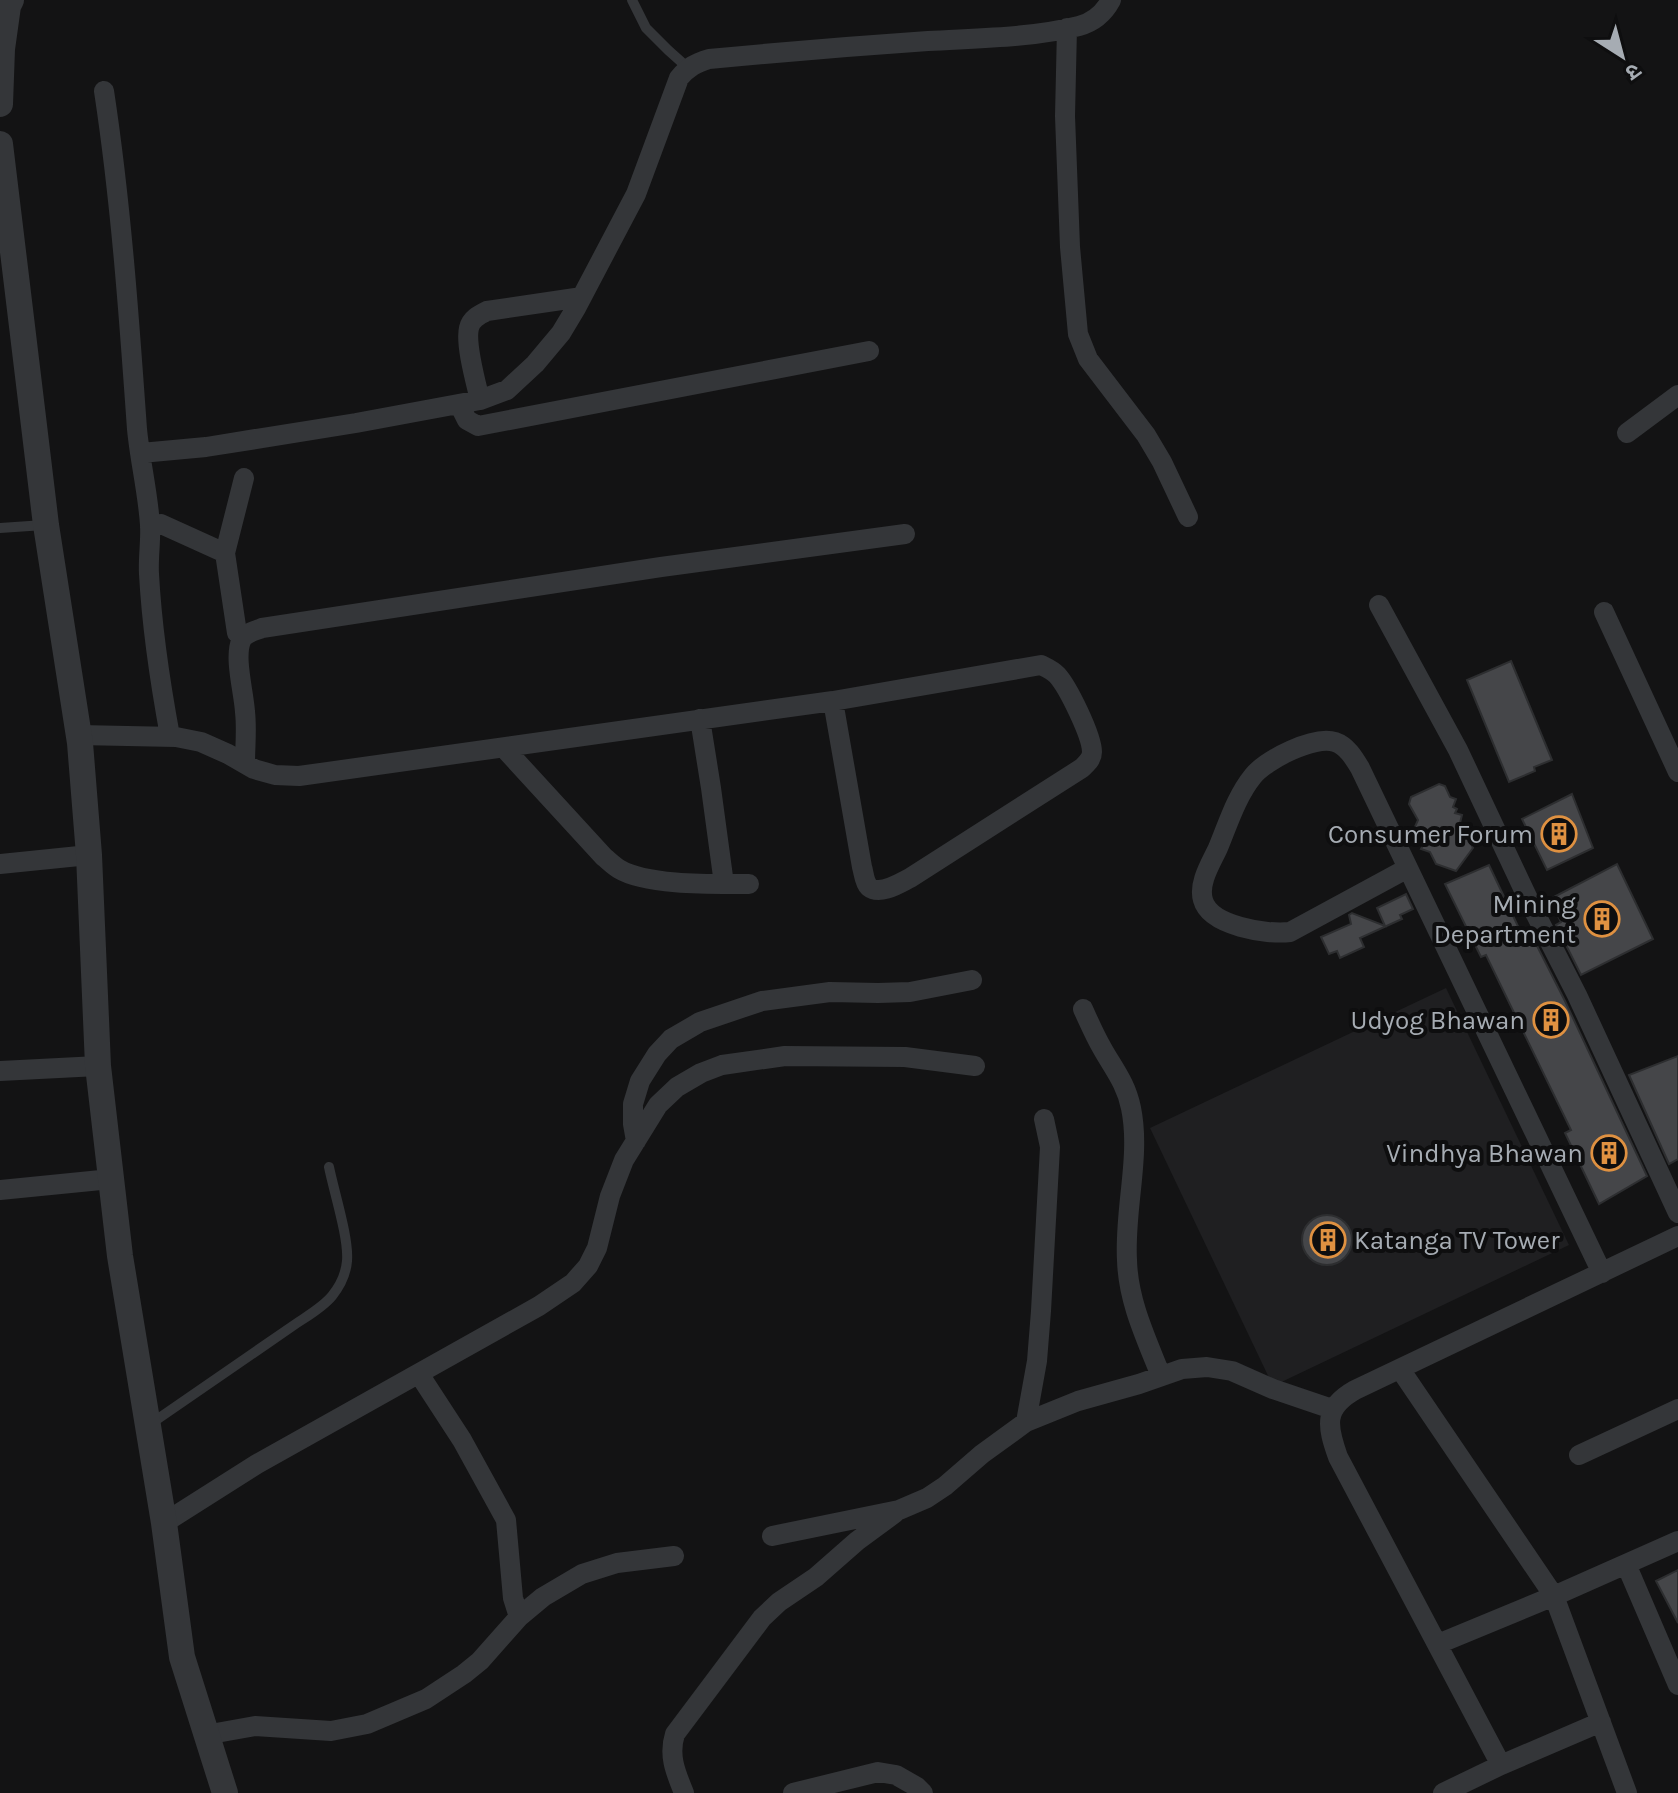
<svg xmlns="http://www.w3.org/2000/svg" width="1678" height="1793" font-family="Karla,'Noto Sans Devanagari',sans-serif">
<rect width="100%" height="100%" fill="#131314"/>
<path fill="#1f1f21" d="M1446 988 1569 1245 1273 1386 1150 1128Z"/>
<path fill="#454649" stroke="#2d2e30" stroke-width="2" d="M1511 661 1552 760 1534 767 1535 771 1509 782 1467 680Z
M1439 784 1445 786 1450 797 1456 799 1453 807 1457 809 1455 813 1462 815 1460 823 1465 824 1463 828 1471 831 1468 837 1473 848 1456 871 1436 864 1430 852 1421 849 1427 838 1418 836 1419 831 1414 829 1418 820 1409 804 1411 797Z
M1572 794 1593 848 1547 870 1522 819Z
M1617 864 1653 939 1581 975 1556 925 1561 922 1550 899Z
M1489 865 1524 939 1532 936 1565 1001 1647 1176 1599 1204 1565 1133 1571 1130 1486 955 1481 957 1445 884Z
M1406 894 1413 909 1400 915 1402 919 1360 938 1364 947 1340 958 1337 951 1329 954 1321 937 1351 924 1349 915 1352 913 1385 926 1377 908Z
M1678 1056V1159L1669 1164 1629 1075Z
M1302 1240a25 25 0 1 1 50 0a25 25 0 1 1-50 0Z
M1678 1570V1623L1656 1581Z"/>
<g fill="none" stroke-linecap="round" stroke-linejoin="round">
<path stroke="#343639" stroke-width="10" d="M632 0 646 28 668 50 687 67
M0 528 44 525
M149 1425 297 1323C309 1315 323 1307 332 1296 340 1286 346 1273 347 1261 349 1238 334 1192 329 1167"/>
<path stroke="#343639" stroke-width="20" d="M1067 28 1065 116 1070 247 1078 334 1088 359 1146 435 1162 462 1188 517
M104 91C121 203 129 316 137 429 140 461 148 493 150 525 151 541 148 558 149 574 152 629 160 682 170 736
M480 400C476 383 465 344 469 328 471 319 479 315 487 311L582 297
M459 404 467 420 478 426 869 351
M1627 433 1678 395
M141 453 206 447 356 423 480 400 507 390 535 364 561 333 576 308 636 194 679 78C688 67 696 63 709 59 782 52 855 46 928 41 978 38 1031 38 1079 26 1094 22 1104 13 1111 0
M150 527 161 524 225 553
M1379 605 1458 750 1531 905 1577 995 1678 1213
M1604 612 1678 772
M237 633 225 553 244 478
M700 719 711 788 724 884
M79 735 176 737 201 742 228 754 254 769 275 775 299 776 833 701 1041 665C1047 668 1052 670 1057 675 1068 687 1092 736 1092 752 1092 759 1087 763 1082 768L910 878C900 883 880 896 869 887 864 882 864 873 862 867L833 701
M504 748 604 857C609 861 614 866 619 869 647 886 716 884 749 884
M245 764C245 747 247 729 245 712 244 693 234 658 241 641 244 633 255 631 262 628L661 567 905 534
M0 864 89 855
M1408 868 1290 932C1267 935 1210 926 1203 900 1198 883 1211 863 1218 848 1228 824 1236 797 1253 776 1266 760 1314 735 1335 742 1347 746 1354 758 1360 768L1602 1273
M1083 1009C1089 1022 1095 1036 1102 1048 1113 1068 1126 1083 1131 1108 1141 1156 1124 1210 1127 1260 1128 1301 1146 1338 1161 1376
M0 1071 98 1066
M636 1141 633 1124V1104L640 1081 657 1054 671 1039 700 1022 762 1001 830 992 878 993 910 992 972 980
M0 1190 111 1179
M1400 1369 1554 1596 1627 1793
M419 1374 462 1440 506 1520 513 1598 519 1617
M1026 1422 1037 1361 1041 1311 1050 1147 1044 1119
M1579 1455 1678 1409
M164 1523 257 1464 539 1306 573 1283 588 1266 597 1248 610 1196 624 1160 658 1105 677 1087 701 1073 722 1065 785 1056 905 1057 975 1066
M772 1536 899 1510 927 1498 945 1486 982 1454 1026 1422 1078 1401 1139 1384 1182 1369 1207 1367 1232 1371 1273 1389 1332 1409
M1626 1564 1678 1685
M1438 1644 1554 1596 1678 1541
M205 1735 255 1726 331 1731 367 1724 426 1699 464 1674 480 1661 519 1617 543 1597 582 1574 617 1563 674 1556
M1501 1765 1338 1457C1327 1426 1323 1408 1355 1390L1678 1236
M684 1793C676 1773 668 1756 675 1734L762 1618 779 1602 816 1577 857 1541 895 1513
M793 1793 878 1772 896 1775 917 1787 923 1793
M1443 1793 1501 1765 1601 1722"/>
<path stroke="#343639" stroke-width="26" d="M0 104 2 49 8 6 11 0
M0 144 46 525 80 743 89 855 98 1066 120 1256 164 1523 182 1657 225 1793"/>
</g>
<defs>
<symbol id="building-ring" viewBox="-11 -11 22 22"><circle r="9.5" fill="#0e0e0f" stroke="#df9141" stroke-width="1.5"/><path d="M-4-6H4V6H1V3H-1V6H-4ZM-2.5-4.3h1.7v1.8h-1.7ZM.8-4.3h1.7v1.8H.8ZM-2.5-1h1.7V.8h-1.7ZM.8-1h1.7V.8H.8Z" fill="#df9141"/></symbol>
</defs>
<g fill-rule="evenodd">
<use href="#building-ring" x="1539" y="814" width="40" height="40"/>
<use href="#building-ring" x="1582" y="899" width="40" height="40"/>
<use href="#building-ring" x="1531" y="1000" width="40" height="40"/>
<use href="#building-ring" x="1589" y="1133" width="40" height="40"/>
<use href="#building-ring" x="1308" y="1220" width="40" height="40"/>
</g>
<g text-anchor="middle" stroke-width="8" stroke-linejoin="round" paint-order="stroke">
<g font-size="26" fill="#a6acb3" stroke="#0e0e0f" text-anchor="end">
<text x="1533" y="843">Consumer Forum</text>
<text x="1576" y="913">Mining<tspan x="1576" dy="30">Department</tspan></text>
<text x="1525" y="1029">Udyog Bhawan</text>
<text x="1583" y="1162">Vindhya Bhawan</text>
<text x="1354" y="1249" text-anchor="start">Katanga TV Tower</text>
</g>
</g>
<g transform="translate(1622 56) rotate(144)" stroke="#0e0e0f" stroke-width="6" paint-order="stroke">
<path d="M0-6L14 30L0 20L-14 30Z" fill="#a6acb3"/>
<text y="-12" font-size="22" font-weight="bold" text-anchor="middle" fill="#a6acb3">उ</text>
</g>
</svg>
